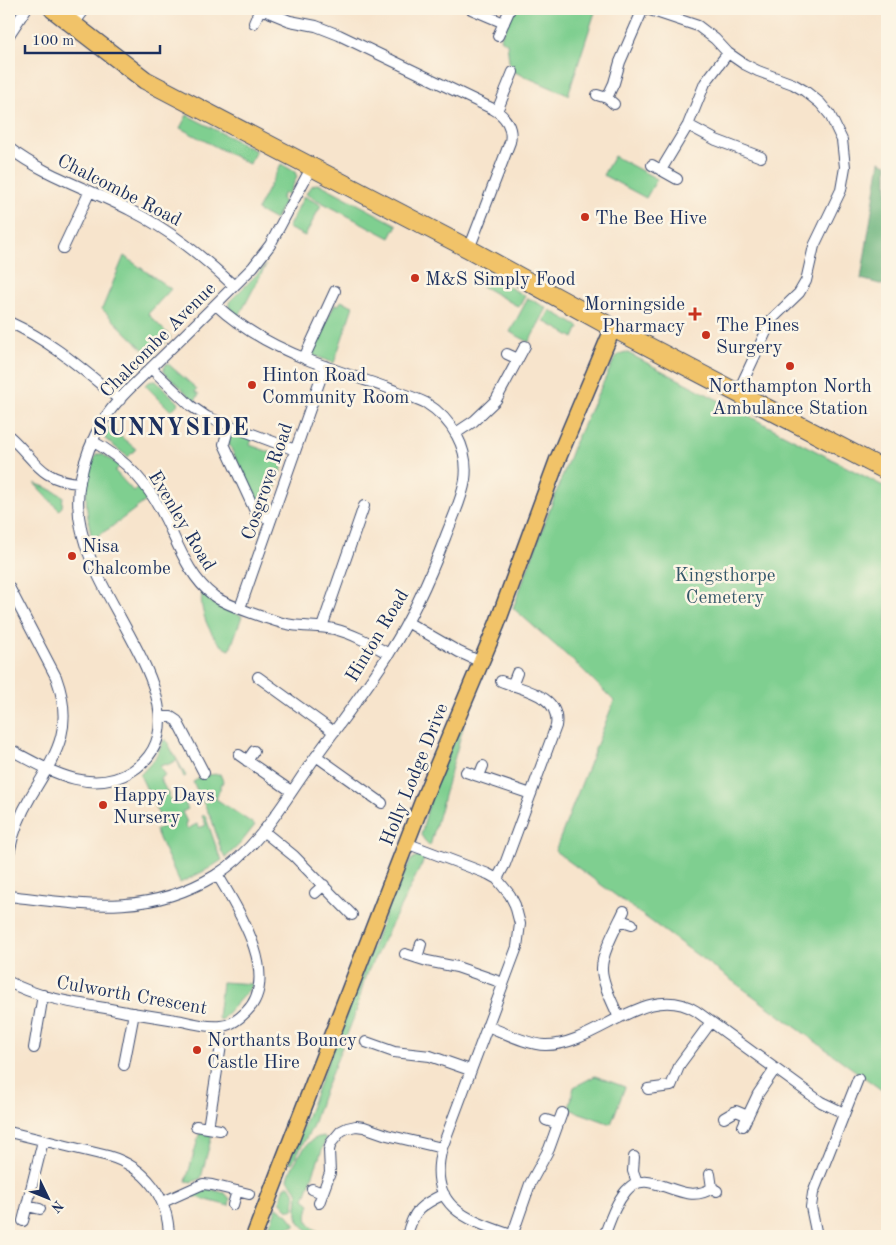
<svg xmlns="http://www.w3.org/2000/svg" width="896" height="1245" font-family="'Old Standard TT',serif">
<rect width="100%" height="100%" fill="#fcf5e5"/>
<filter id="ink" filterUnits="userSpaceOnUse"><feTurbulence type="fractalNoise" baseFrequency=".02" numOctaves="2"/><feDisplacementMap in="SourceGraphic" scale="10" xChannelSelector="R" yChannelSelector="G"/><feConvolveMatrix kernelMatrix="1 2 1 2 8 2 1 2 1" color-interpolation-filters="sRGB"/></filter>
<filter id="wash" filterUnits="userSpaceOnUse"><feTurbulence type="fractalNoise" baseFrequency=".0096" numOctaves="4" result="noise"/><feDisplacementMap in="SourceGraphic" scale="20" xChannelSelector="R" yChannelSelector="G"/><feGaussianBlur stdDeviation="1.12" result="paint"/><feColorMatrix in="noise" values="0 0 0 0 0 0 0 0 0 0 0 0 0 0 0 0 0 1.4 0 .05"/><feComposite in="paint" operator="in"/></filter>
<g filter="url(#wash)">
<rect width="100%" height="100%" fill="#f7e4cc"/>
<path fill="#7fcf90" stroke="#4d7f77" d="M514 9H596L568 95 510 70 507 43 500 39Z
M187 115 256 151 249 164 180 128Z
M614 156 657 179 646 198 603 175Z
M281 164 295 172 297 177 288 195 284 193 281 199 284 202 275 220 257 210Z
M316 184 322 185 397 225 390 238 306 194 310 187Z
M304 196 321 205 305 236 288 228Z
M124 256 171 289 148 314 171 337 151 357 102 309Z
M266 265 239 316 229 308V302Z
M486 274 525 296 519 307 480 285Z
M528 298 547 308 529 342 510 332Z
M341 301 353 306 334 363 310 354 335 304 339 305Z
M550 310 579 327 574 338 544 321Z
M626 352 887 488V1094L555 851 614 701 581 668 513 608 575 442 614 360 619 354Z
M167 363 197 389 195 392 199 394 195 401 164 372V368Z
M151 381H156L179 403 171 411 145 385Z
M109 427 136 449 128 457 105 439V434Z
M238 434 252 439 250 445 275 454 278 448 287 453 267 513 261 512 229 444 228 439 231 435Z
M97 454H102L120 466 115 471 133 491 138 487 147 500 110 528 92 539C86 513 81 478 97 454Z
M34 483 48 488 63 496 62 507 59 510Z
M202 593 215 605 242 616 230 650C213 645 198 611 202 593Z
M463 724H464L430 846 425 841 421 835 433 788 448 751Z
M164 740H166L186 776 184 777 177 760 167 765 166 764 160 766 165 776 160 778 173 804 183 799 188 809 182 812 187 822 185 823 187 829 197 824 199 828 206 825 202 816 205 815 218 852 222 860 208 869 180 883 155 830 164 826 140 775 154 760Z
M220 774 223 781 216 799 255 825 240 844 225 858 221 850 212 820 193 782 205 775Z
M422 855 426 856 365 977 356 1012 322 1097 312 1128 292 1163 289 1162 391 899 411 860 415 857Z
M222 982 254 984 221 1020 218 1018Z
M595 1076 625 1087 611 1124 569 1109 574 1087Z
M200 1132 212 1135 201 1178 192 1182 186 1181Z
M324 1136 326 1139 304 1199 310 1204C302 1226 313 1229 330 1236 318 1236 298 1229 297 1215 296 1207 299 1199 297 1191 295 1186 290 1184 288 1179 290 1168 304 1146 312 1140 316 1137 320 1137 324 1136Z
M288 1185C297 1190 295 1199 294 1208L292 1210 287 1209 280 1201 285 1187Z
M205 1188 225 1193 230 1199 229 1206 188 1195Z
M277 1207 288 1215 296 1225 269 1235 267 1232Z"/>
<path fill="#67b27a" stroke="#41706c" d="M880 161 887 164V286L861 279Z"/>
</g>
<g filter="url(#ink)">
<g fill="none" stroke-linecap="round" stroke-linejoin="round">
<defs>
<path id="street" d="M261 9 290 21 316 26 339 35 493 109C506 116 513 128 510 142L469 249
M471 9 504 23
M647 9 698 26 715 39 728 53 744 64 758 71 793 84 805 91 820 103 830 115 842 140 845 167 841 190 814 246 806 281 799 293 772 319 738 392
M254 23 260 9
M73 25 85 9
M9 35 26 9
M498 36 510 9
M597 95 607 98 614 104
M607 98 614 83 620 62 643 9
M497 111 513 72
M688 125 716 140 761 157
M9 148C45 176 90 189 130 210 170 230 202 256 234 286
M652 165 677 179
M661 170 688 125 705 83 728 53
M63 248 90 191
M9 322C53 342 83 370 120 400
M507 354 518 359
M304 358 335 291
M151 368 191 406 207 417 295 450
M229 426 224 444 255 511 259 515 271 519
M456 433 474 421 496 400 525 346
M9 436C35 459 40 481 80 483
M92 441C127 460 149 485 166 520 179 547 190 578 214 596 225 605 278 623 292 625 306 627 320 626 334 629 354 634 371 644 389 654
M9 587 56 677C75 729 56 754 31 796 21 813 13 833 9 853
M240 608 325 366
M407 622 459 652 481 662
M322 627 364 506
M258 677 334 732
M512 686 517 673
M160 717H171L177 721 204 773
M9 749C47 769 90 797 132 771 185 737 150 673 128 632 116 609 102 586 92 562 81 537 75 508 80 481 84 460 92 439 103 421 117 398 140 379 159 360 191 329 222 298 253 267L270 245 311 168
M239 755 291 791
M316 756 382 803
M247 761 254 751
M466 772 531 794
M479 776 483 766
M263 831 294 856 352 915
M406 843 488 874 497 879 510 895 515 905 520 924 517 947 442 1148C426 1208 468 1220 514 1236
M497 879 505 864 556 726C561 695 523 690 501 681
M315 893 324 885
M9 896C84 905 147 917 216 875 259 848 285 800 314 759 339 724 367 689 390 652 413 616 430 577 445 538 452 519 462 500 465 480 467 465 464 449 457 436 450 423 439 411 426 403 414 397 400 393 388 388 362 379 336 371 311 361 277 348 243 330 216 305
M620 920 632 924
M405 954 427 961 457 967 503 983
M417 958 421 944
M9 982C44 1001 87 1004 126 1012 145 1015 163 1018 182 1021 194 1024 207 1027 220 1026 229 1026 239 1019 246 1012 282 977 237 908 217 874
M619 1018C613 1003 603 986 602 970 601 954 617 926 624 911
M487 1026C503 1032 528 1045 545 1045 596 1046 646 980 696 1011L821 1102 844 1113
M366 1042 394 1052 430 1056 470 1070
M34 1048 43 995
M124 1065 134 1013
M648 1089 671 1086 680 1064 711 1022
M724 1118 736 1111 748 1116
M546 1120 558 1124
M196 1126 220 1130
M743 1126 758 1094 775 1069
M208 1128 222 1039 220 1026
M9 1132 108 1156C146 1167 168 1197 169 1236
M634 1157 633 1171 637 1182
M710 1174 712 1188 717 1191
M312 1189 322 1193
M163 1202 203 1184 212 1185 249 1194
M319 1203 330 1173 329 1150 331 1143 341 1131 347 1128 356 1126 364 1127 387 1135 442 1148
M233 1205 237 1191
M27 1206 40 1209
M23 1221 43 1141
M407 1236C413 1210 421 1205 444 1194
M512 1236 530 1184 549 1149 562 1113
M604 1236C610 1221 615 1204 626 1191 649 1163 681 1209 712 1188
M817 1236 811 1207 813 1193 858 1079"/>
<path id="primary" d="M254 1236 425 795 497 624 557 461 613 328"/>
<path id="highway" d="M53 9 145 80 469 249 613 328 887 471"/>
</defs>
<use href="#street" stroke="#3c4a6e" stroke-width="12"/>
<use href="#primary" stroke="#3c4a6e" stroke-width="18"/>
<use href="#highway" stroke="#3c4a6e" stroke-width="20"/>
<use href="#street" stroke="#fff" stroke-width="10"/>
<use href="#primary" stroke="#f1c369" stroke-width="15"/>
<use href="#highway" stroke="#f1c369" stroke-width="18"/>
</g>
</g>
<g fill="#c8321e" stroke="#fcf5e5" stroke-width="2">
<circle cx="585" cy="217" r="5"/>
<circle cx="415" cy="278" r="5"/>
<path d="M692.5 306.5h5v5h5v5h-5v5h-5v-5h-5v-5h5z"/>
<circle cx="706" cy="335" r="5"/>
<circle cx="790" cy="366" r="5"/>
<circle cx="252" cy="385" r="5"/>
<circle cx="72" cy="556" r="5"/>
<circle cx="103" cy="805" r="5"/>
<circle cx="197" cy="1050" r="5"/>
</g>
<g text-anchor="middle" stroke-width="5" stroke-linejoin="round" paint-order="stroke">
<g font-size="19" fill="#1b2f5e" stroke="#fcf5e5">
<text transform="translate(120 189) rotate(27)" y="7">Chalcombe Road</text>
<text transform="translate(157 339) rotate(-45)" y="7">Chalcombe Avenue</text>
<text transform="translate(266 481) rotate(-71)" y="7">Cosgrove Road</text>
<text transform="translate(183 520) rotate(59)" y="7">Evenley Road</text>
<text transform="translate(376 635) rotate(-59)" y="7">Hinton Road</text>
<text transform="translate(413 774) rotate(-68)" y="7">Holly Lodge Drive</text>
<text transform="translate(132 994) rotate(10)" y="7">Culworth Crescent</text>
</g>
<g font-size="19" fill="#1b2f5e" stroke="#fcf5e5" text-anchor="start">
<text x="595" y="224">The Bee Hive</text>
<text x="425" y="285">M&amp;S Simply Food</text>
<text x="685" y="310" text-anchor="end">Morningside<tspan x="685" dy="22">Pharmacy</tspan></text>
<text x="716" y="331">The Pines<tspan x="716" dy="22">Surgery</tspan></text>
<text x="262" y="381">Hinton Road<tspan x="262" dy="22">Community Room</tspan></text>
<text x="790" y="392" text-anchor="middle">Northampton North<tspan x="790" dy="22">Ambulance Station</tspan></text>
<text x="82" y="552">Nisa<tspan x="82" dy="22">Chalcombe</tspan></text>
<text x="113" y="801">Happy Days<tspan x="113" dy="22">Nursery</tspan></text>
<text x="207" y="1046">Northants Bouncy<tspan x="207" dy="22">Castle Hire</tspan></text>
</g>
<g font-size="19" fill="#34576a" stroke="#fcf5e5">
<text x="725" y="581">Kingsthorpe<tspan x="725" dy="22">Cemetery</tspan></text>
</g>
<g font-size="24" font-weight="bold" letter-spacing="1" fill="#1b2f5e" stroke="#fcf5e5">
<text x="171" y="435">SUNNYSIDE</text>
</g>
</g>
<rect width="896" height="1245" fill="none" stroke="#fcf5e5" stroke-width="30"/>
<g transform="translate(48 1198) rotate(133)" stroke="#fcf5e5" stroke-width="4" paint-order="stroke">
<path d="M0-4L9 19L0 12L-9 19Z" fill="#1b2f5e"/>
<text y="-8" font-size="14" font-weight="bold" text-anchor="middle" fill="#1b2f5e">N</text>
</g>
<path d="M25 45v8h135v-8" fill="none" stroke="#1b2f5e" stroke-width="2.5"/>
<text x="32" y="45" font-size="15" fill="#1b2f5e" stroke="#fcf5e5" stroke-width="4" paint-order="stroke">100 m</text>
</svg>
